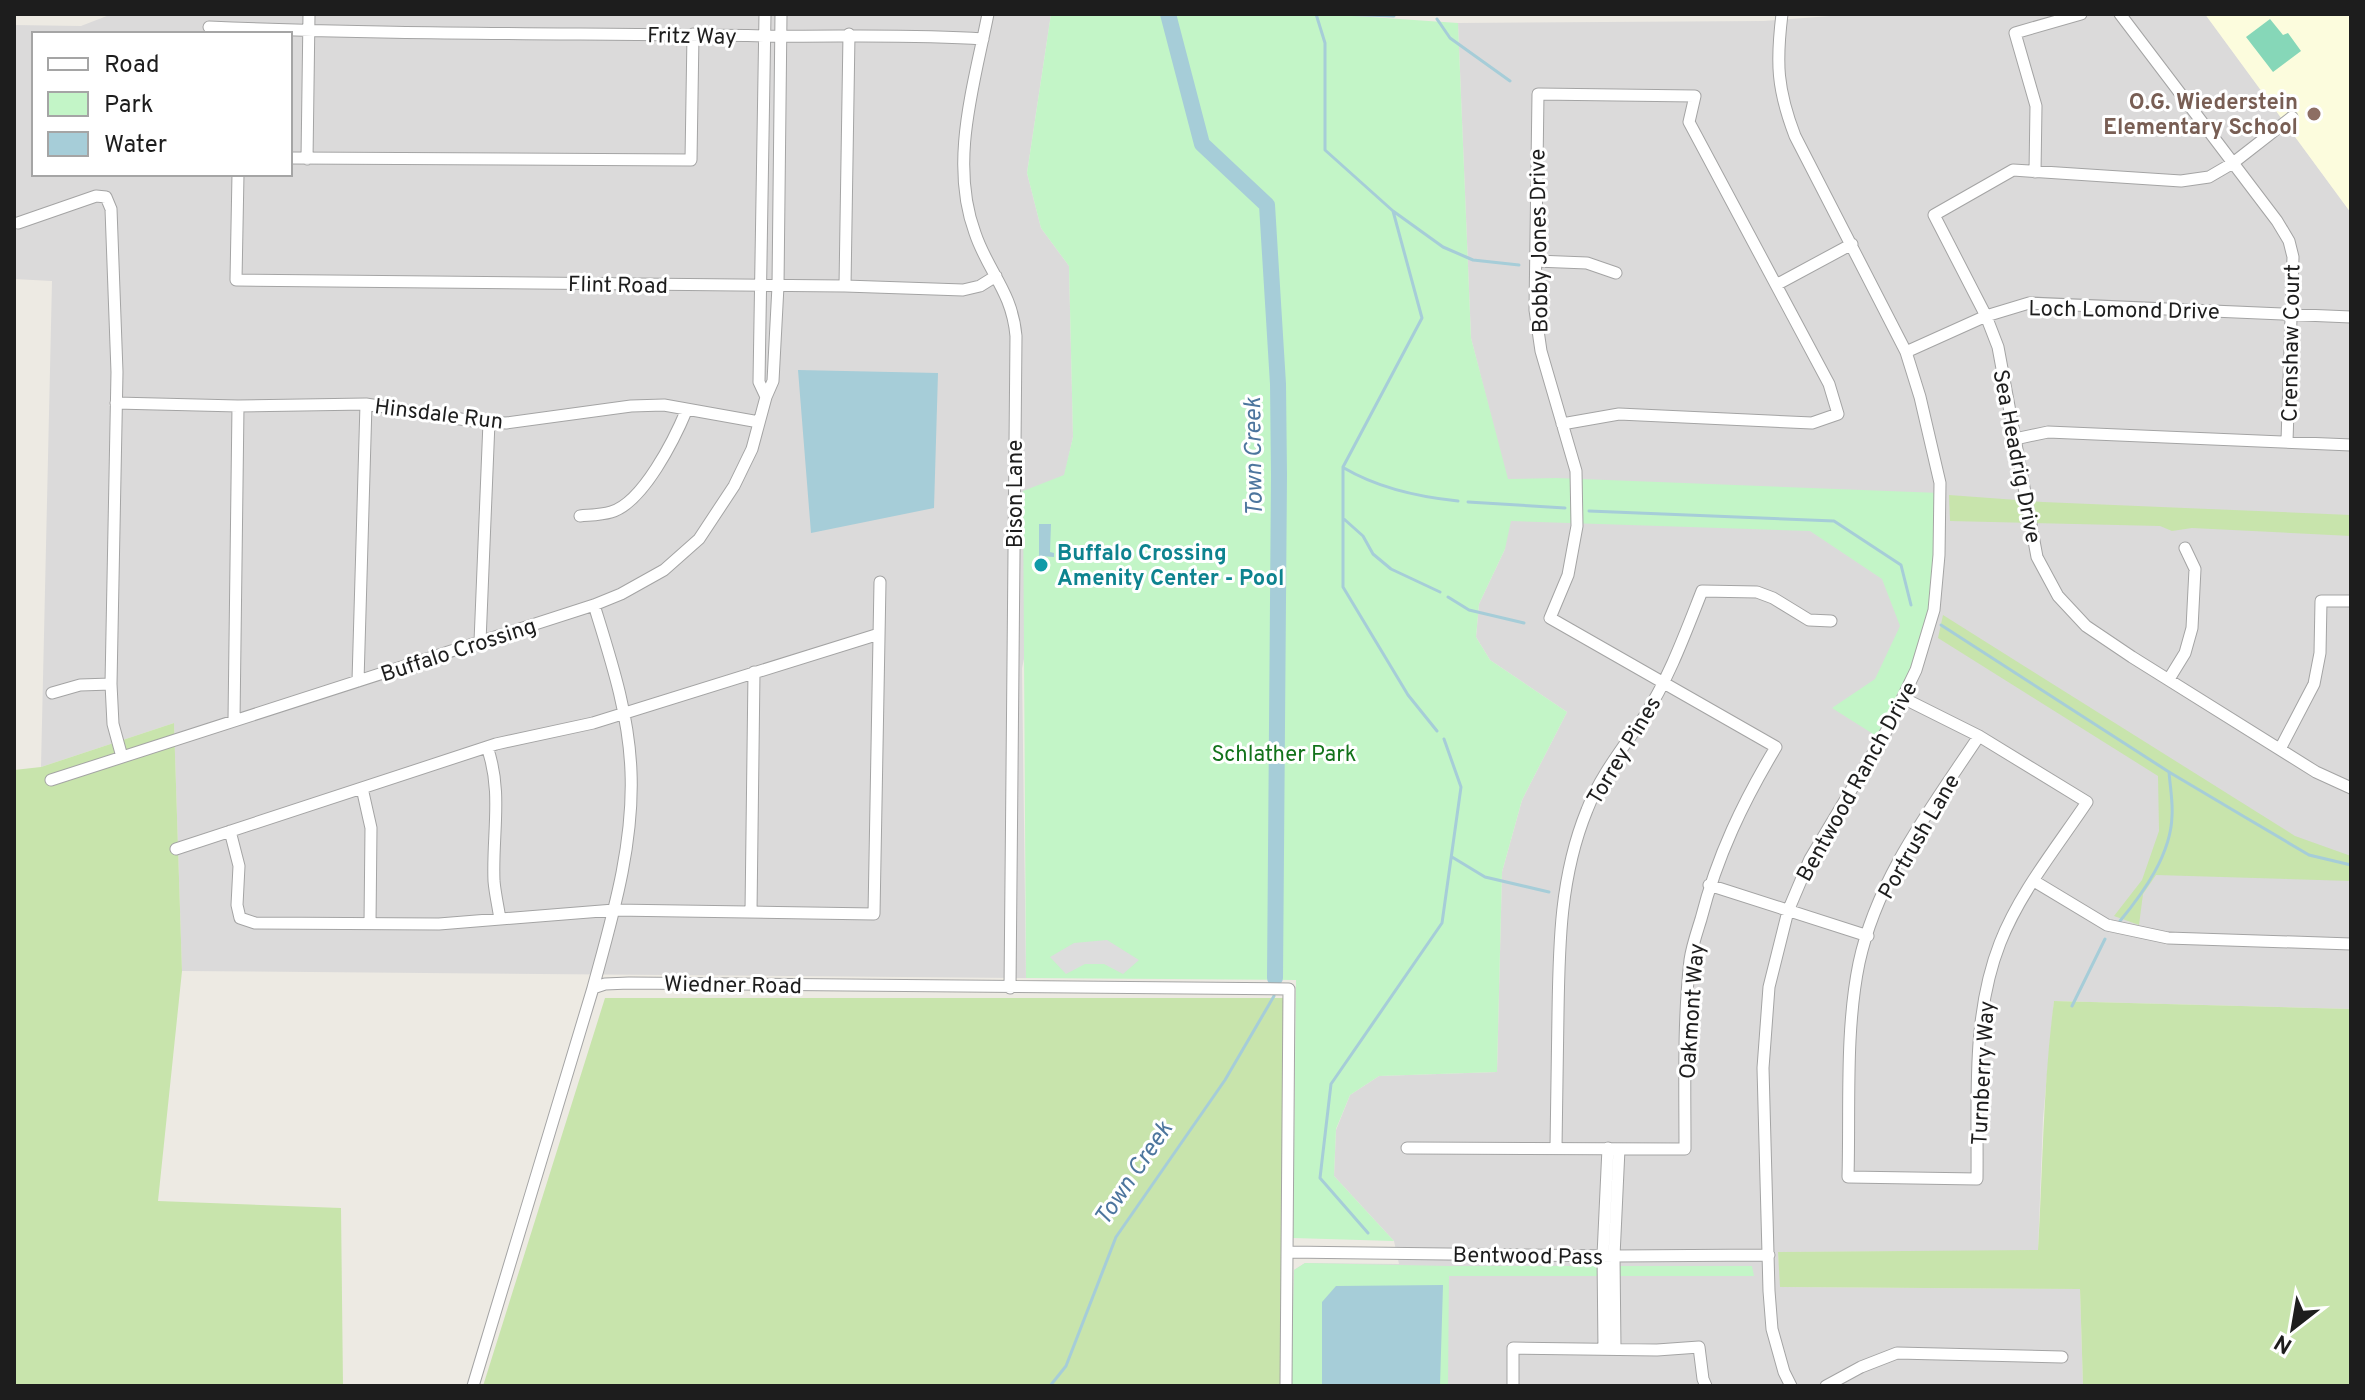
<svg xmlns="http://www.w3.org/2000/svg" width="2365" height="1400" font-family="Overpass,sans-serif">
<rect width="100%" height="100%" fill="#edeae3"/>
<path fill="#dbdada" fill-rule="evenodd" d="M112 14H1051L1027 173 1041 228 1069 266 1073 437 1022 668 1026 978 182 971 174 723 41 767 52 281 14 279V25L81 26ZM34 34H290V174H34Z
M1856 14H2205L2351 213V1009L2054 1001 2043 1118 2038 1251 1778 1252 1781 1287 2080 1289 2083 1386H1291L1294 1270 1305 1263 1399 1264 1394 1241 1334 1176 1336 1130 1350 1095 1379 1076 1497 1072 1502 872 1522 800 1567 712 1490 660 1476 637 1479 604 1505 549 1507 479 1471 338 1458 23 1764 21Z"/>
<path fill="#fcfcdd" d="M2205 14H2351V213Z"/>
<path fill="#c8e4ac" d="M1949 495 2043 502 2351 515V536L2192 528 2172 531 2160 526 1950 521Z
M1943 615 2295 836 2351 856V881L2156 875 2143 894 2139 925 2114 916 2142 880 2159 831 2158 776 1938 638Z
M174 723 182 971 158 1201 341 1208 343 1386H14V770L41 767Z
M605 998H1283L1282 1386H483Z
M2054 1001 2351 1009V1386H2083L2080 1289 1780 1287 1778 1252 2038 1250C2043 1167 2043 1084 2054 1001Z"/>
<path fill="#c3f5c7" d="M1051 14H1326L1458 23 1471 338 1508 479 1556 478 1940 493 1934 610 1916 670 1881 739 1832 708 1875 679 1900 626 1882 579 1810 531 1511 521 1505 549 1479 604 1476 637 1490 660 1567 712 1522 800 1502 872 1497 1072 1379 1076 1350 1095 1336 1129 1334 1176 1394 1241 1293 1238 1296 980 1026 978 1023 491 1064 475 1073 437 1069 266 1041 228 1027 173Z
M1305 1263 1448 1266H1752L1754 1276H1449L1448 1386H1291L1294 1270Z"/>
<path fill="#86d7b8" d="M2270 19 2283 35 2288 33 2301 51 2273 72 2246 37Z"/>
<path fill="#ddd" d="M1107 940 1139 960 1123 974 1104 964H1085L1066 974 1050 957 1074 943Z"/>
<path fill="#a6cdd8" d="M798 370 938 373 934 508 811 533Z
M1039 524H1051L1050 552 1054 553V557L1039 556Z
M1443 1285 1440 1386H1322V1302L1336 1286Z"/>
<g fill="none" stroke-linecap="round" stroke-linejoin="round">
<path stroke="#a6cdd8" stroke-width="3" d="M1316 14 1325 43V150L1393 211 1422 318 1343 467V587L1408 695 1437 731
M1337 14 1394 16
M1437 19 1450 38 1510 81
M1393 211 1443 247 1473 260 1519 265
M1344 468C1378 488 1419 497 1458 501
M1468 502 1565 508
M1589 511 1834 521 1901 565 1911 605
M1344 519 1363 536 1373 554 1391 569 1440 592
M1448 597 1469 610 1524 623
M1941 625 2169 772 2243 816 2309 855 2351 865
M1452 857 1485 877 1549 892
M2120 921C2144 892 2171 854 2172 816 2173 801 2170 786 2169 772
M2072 1006 2105 939
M1368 1233 1320 1178 1331 1084 1442 923 1461 787 1444 739
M1050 1386 1066 1366 1116 1237 1225 1080 1274 996"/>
<path stroke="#a6cdd8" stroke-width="16" d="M1168 14 1202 144 1267 205 1278 384 1279 475 1275 978"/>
<defs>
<path id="minor" d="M765 14 759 382 766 397
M988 14C974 85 949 163 975 233 988 272 1012 291 1016 336L1010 988
M1782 14C1776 63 1777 89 1795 136L1906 352 1920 397 1940 483 1939 555 1934 610 1916 670 1887 730 1810 859 1788 911 1769 987 1763 1068 1769 1291 1772 1329 1784 1372 1791 1386
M2120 14 2277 221 2289 241 2293 257 2287 441
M209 27C394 35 580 33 766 36 838 37 911 34 983 39
M2292 117 2233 163 2209 177 2181 181 2013 170 1934 215 1986 316 1998 347 2037 557 2058 596 2086 626 2132 657 2316 772 2351 788
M290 158 691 160 693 34
M307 159 309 14
M2035 172 2036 106 2015 33 2081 14
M238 174 236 280 845 286 963 290 980 286 996 276
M18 223 96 196 106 197 111 209 117 372 111 684 113 724 122 757
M1536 261 1587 263 1616 273
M1776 285 1852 244
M845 286 849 34
M1906 352 1986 316 2029 303 2351 317
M116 403 238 406 366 404 473 421 506 423 631 406 664 405 759 422
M2015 439 2048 432 2351 445
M580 516C590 515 601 515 611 512 643 503 675 438 687 409
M480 642 489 422
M2169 679 2185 653 2192 628 2195 569 2185 548
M358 681 366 404
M52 693 80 685 111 684
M1903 698 1979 736 2087 802C2057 847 2020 892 2000 943 1971 1017 1978 1100 1977 1179L1848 1177C1850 1108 1845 1031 1859 963 1877 878 1932 807 1979 736
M234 720 238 406
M487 747C503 791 492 835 494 881 495 893 498 906 500 919
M2280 749 2314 684 2320 653 2321 601H2351
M51 780 594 605 621 594 664 570 699 539 734 486 752 449 766 397 773 381 778 286 781 14
M362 788 371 828 370 923
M230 831 239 866 237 905 240 918 255 923 439 924 614 910 874 914 880 582
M176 849 496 744 593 723 879 634
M2034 881 2107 925 2168 938 2351 944
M1709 885 1868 936
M751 912 754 672
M593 988C612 918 634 846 631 772 629 714 611 660 594 605
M1556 1147C1557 1102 1557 1058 1558 1013 1559 944 1560 876 1587 810 1600 776 1623 748 1644 717 1669 678 1685 634 1702 591L1757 592 1773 598 1809 620 1831 621
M1407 1148 1685 1149C1685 1086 1683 1022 1690 960 1692 946 1697 932 1701 919 1717 856 1743 802 1776 747L1550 618 1568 575 1577 526 1576 471 1541 351 1535 310 1538 94 1695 96 1689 122 1829 384 1838 414 1812 423 1619 414 1562 424
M1288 1252 1614 1256 1769 1255
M1604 1349 1603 1255 1608 1148
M1615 1349 1614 1256 1619 1149
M473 1386 593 988 605 984 629 983 1289 989 1286 1386
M1513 1386V1348L1657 1350 1699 1347 1703 1379 1706 1386
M1826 1386 1861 1367 1897 1353 2062 1357"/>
</defs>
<use href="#minor" stroke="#a4a4a4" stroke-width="13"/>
<use href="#minor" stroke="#fff" stroke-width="11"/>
</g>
<circle fill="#8d6e63" stroke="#fff" stroke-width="3" cx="2314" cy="114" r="8"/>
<circle fill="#0f9aa8" stroke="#fff" stroke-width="3" cx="1041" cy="565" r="8"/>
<g text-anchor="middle" stroke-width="6" stroke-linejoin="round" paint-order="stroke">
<g font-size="22" fill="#1d1d1d" stroke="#fff">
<text transform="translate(692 35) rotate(1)" y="8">Fritz Way</text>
<text transform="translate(1538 241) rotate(-91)" y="8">Bobby Jones Drive</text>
<text transform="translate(618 284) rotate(1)" y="8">Flint Road</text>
<text transform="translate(2124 309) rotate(1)" y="8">Loch Lomond Drive</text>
<text transform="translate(2290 343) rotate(-89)" y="8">Crenshaw Court</text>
<text transform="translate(439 413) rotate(7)" y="8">Hinsdale Run</text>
<text transform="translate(2018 456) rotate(79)" y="8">Sea Headrig Drive</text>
<text transform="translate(1014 494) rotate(-90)" y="8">Bison Lane</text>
<text transform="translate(458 649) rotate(-18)" y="8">Buffalo Crossing</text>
<text transform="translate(1623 750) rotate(-59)" y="8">Torrey Pines</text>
<text transform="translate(1856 781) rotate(-61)" y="8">Bentwood Ranch Drive</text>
<text transform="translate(1918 836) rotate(-60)" y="8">Portrush Lane</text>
<text transform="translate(733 984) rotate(1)" y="8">Wiedner Road</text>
<text transform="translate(1691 1011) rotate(-86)" y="8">Oakmont Way</text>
<text transform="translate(1982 1073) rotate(-87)" y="8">Turnberry Way</text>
<text transform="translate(1528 1255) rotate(1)" y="8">Bentwood Pass</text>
</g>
<g font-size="22" font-weight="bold" fill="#785e54" stroke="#fff" text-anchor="end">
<text x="2298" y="109">O.G. Wiederstein<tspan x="2298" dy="25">Elementary School</tspan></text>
</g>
<g font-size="22" font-weight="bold" fill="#0d838f" stroke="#fff" text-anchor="start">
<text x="1057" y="560">Buffalo Crossing<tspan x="1057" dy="25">Amenity Center - Pool</tspan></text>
</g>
<g font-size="22" fill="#13731b" stroke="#fff">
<text x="1284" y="761">Schlather Park</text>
</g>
<g font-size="24" font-style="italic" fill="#4d769e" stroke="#fff">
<text transform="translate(1253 457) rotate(-91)" y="8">Town Creek</text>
<text transform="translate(1133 1173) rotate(-56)" y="8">Town Creek</text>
</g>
</g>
<rect width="2365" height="1400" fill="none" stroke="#1d1d1d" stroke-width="32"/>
<rect x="32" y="32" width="260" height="144" fill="#ffffff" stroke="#a5a5a5" stroke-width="2"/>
<rect x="48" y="58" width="40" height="12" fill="#ffffff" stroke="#a5a5a5" stroke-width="2"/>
<text x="104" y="72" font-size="24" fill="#1d1d1d">Road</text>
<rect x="48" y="92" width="40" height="24" fill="#c3f5c7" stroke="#a5a5a5" stroke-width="2"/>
<text x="104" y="112" font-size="24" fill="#1d1d1d">Park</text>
<rect x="48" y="132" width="40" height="24" fill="#a6cdd8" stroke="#a5a5a5" stroke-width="2"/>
<text x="104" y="152" font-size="24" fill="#1d1d1d">Water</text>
<g transform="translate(2293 1328) rotate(211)" stroke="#ffffff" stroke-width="6" paint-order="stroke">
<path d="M0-6L14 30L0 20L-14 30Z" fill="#1d1d1d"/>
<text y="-12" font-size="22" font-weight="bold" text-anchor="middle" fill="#1d1d1d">N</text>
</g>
</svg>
